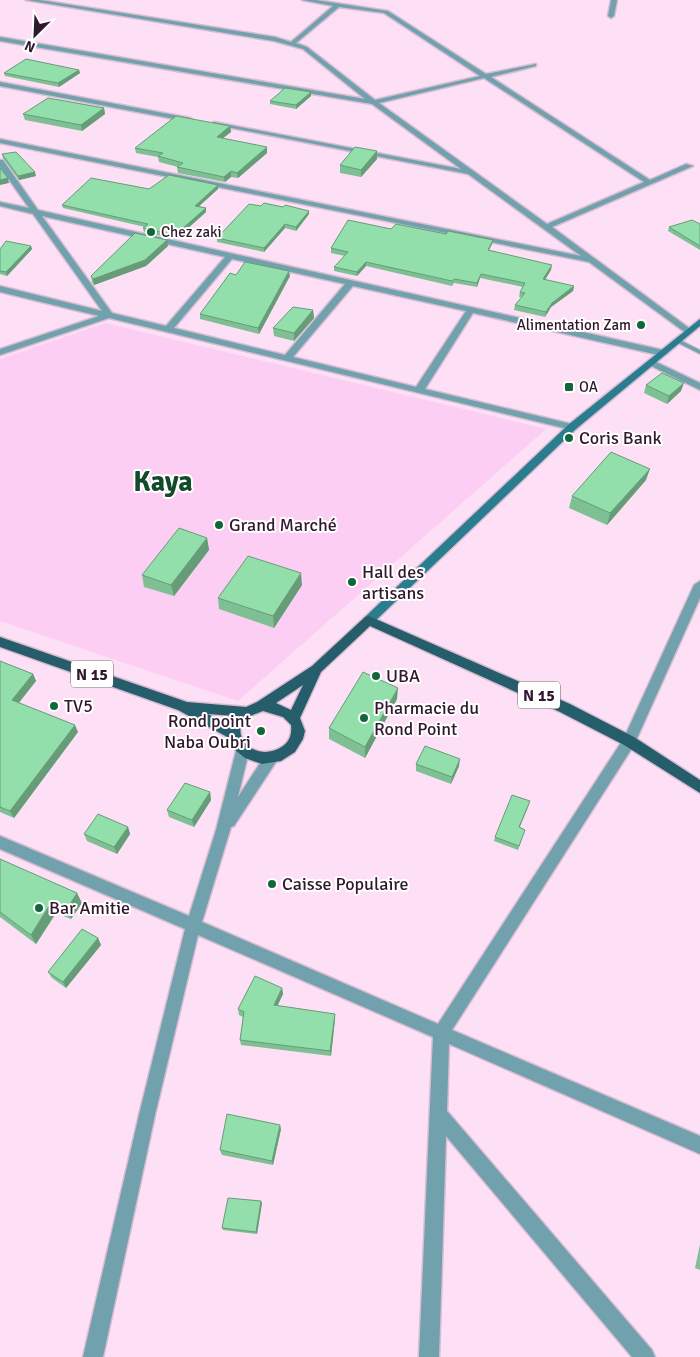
<svg xmlns="http://www.w3.org/2000/svg" width="700" height="1357" font-family="Signika,sans-serif">
<rect width="100%" height="100%" fill="#fde0f6"/>
<path fill="#fccef3" d="M105 323 546 429 238 701 0 621V359Z"/>
<g fill="none" stroke-linecap="round" stroke-linejoin="round">
<defs>
<path id="service" d="M678 339 700 350V354L676 342V340Z"/>
<path id="minor" d="M26 0H40L275 37 291 42 333 6 302 0H316L388 11 486 74 536 64V66L491 77 650 180 686 164 693 166 552 227 693 331 689 334 686 333 589 262 0 143V139L581 256 468 174 211 124 214 122 461 169 372 104 0 41V37L365 99 303 49 274 41ZM339 7 384 13 480 76 375 100 307 47 296 43ZM484 78 644 182 547 224 379 103Z
M611 0H617L614 16 611 18 608 16Z
M0 82 190 118 193 120 190 122 0 86Z
M0 160H3L38 210 663 350 668 353 663 356 473 313 425 389 576 425 577 427 572 430 109 318 0 355V349L99 316 0 292V286L102 311 33 214 0 206V202L29 208 0 167ZM42 216 225 257 166 326 112 313ZM232 259 345 284 285 355 174 328ZM353 286 466 311 416 387 293 357Z
M652 360 700 383V390L649 365V361Z
M700 581V598L634 745 452 1030 700 1136V1154L449 1044 447 1111 652 1350 655 1357H632L446 1136 439 1357H419L433 1037 198 935 155 1115 103 1357H83L139 1115 185 929 0 849V836L189 916 216 830 237 747 242 746 247 747 249 751 238 797 266 754 271 752 276 754 278 758 276 762 234 826 231 827 202 922 438 1024 624 738 694 585Z"/>
<path id="secondary" d="M700 319V326L576 429 373 623H365L363 620 365 617 568 425Z"/>
<path id="primary" d="M369 616 570 704 634 737 700 780V793L624 745 560 712 370 626 321 672 300 718 305 731 303 739 295 752 281 761 262 764 245 758 235 750 229 738 178 710 0 647V637L187 702 246 707 257 702 312 666 365 617ZM303 685 291 710 276 703ZM263 711 283 717 291 725C292 734 290 741 283 746 256 765 226 734 248 717 252 715 258 713 263 711ZM208 714 234 716 228 725Z"/>
</defs>
<use href="#service" stroke="#d8bcd2" stroke-width="2"/>
<use href="#minor" stroke="#d8bcd2" stroke-width="3"/>
<use href="#secondary" stroke="#d8bcd2" stroke-width="3"/>
<use href="#primary" stroke="#d8bcd2" stroke-width="3"/>
<use href="#service" fill="#71a1ac" fill-rule="evenodd"/>
<use href="#minor" fill="#71a1ac" fill-rule="evenodd"/>
<use href="#secondary" fill="#297d8e" fill-rule="evenodd"/>
<use href="#primary" fill="#255e6a" fill-rule="evenodd"/>
</g>
<path fill="#7ec093" d="M79 70 80 73 59 87 5 76 4 73Z
M311 96 296 109 270 104V101Z
M104 108 105 114 82 131 25 120 23 114Z
M230 126 231 132 223 138 267 153 238 178 231 177 225 182 178 173 177 167H178L159 162 158 157 136 153 135 148Z
M2 154 36 176 19 180 3 158Z
M377 159 361 177 340 173V165Z
M218 185V189L199 206 206 208V212L176 239 144 232 143 228 145 227 63 208 62 205 149 189Z
M309 214 296 231 285 228 264 252 217 242V238Z
M700 224V250L668 231 669 227Z
M391 229 446 234 493 240 492 244 489 250 551 270 545 280 574 286 573 291 551 307 545 317 514 310 515 305 522 297H519L520 292 523 287 480 278 477 287 454 283 452 286 366 266 357 276 334 271V267L345 256 331 253V248Z
M31 246 32 249 7 276 0 274V249Z
M168 246 146 266 94 285 92 282 91 276Z
M290 276 259 334 200 319V314Z
M313 310 314 318 294 341 274 336 273 328Z
M646 385 681 391 667 404 644 393Z
M646 480 607 525 569 508 572 496Z
M207 538 209 550 174 596 144 587 142 575Z
M302 585 274 628 219 609 218 598Z
M0 661 33 674 36 681 19 703 78 732 14 818 0 812Z
M397 699 365 758 329 739V728Z
M416 764 459 766 451 784 416 771Z
M210 792 211 800 194 827 169 817 167 810Z
M529 805 520 827 525 830 518 850 494 841 495 837Z
M128 827 130 834 117 854 87 841 84 834Z
M0 859 82 903 71 919 56 913 36 944 0 917Z
M98 938 101 945 66 988 52 978 48 972Z
M282 988 283 994 277 1006 335 1014V1019L331 1056 241 1045 240 1040 243 1017 239 1015 238 1009Z
M281 1129 273 1165 222 1155 220 1150Z
M262 1203 257 1234 223 1230 222 1228Z
M700 1244V1270L695 1268Z"/>
<path fill="#679c78" d="M79 70 80 73 59 87 58 83Z
M311 92V96L296 109V105Z
M104 108 105 114 82 131 81 125Z
M230 126 231 132 218 142 217 137Z
M267 147V153L238 178 237 173Z
M377 151V159L361 177V170Z
M231 171V177L225 182 224 177Z
M35 172 36 176 19 180 18 176Z
M8 178 9 183 0 185V180Z
M218 185V189L196 209 195 206Z
M206 208V212L176 239 175 235Z
M309 211V214L296 231V227Z
M285 224V228L264 252V248Z
M167 240 168 246 146 266 94 285 93 279Z
M493 240 492 244 487 254 488 250Z
M31 246 32 249 7 276 6 272Z
M366 262V266L357 276V272Z
M552 265 551 270 542 284 543 279Z
M289 271 290 276 259 334 258 328Z
M481 274 480 278 477 287V283Z
M574 286 573 291 551 307 545 317 546 312 552 303Z
M313 310 314 318 294 341V333Z
M684 383 681 391 667 404 669 396Z
M650 469 646 480 607 525 610 513Z
M207 538 209 550 174 596 171 585Z
M301 573 302 585 274 628 273 616Z
M33 674 36 681 15 707 12 700Z
M398 688 397 699 365 758V747Z
M75 725 78 732 14 818 10 811Z
M460 759 459 766 451 784 452 777Z
M210 792 211 800 194 827 192 820Z
M128 827 130 834 117 854 114 847Z
M77 893 82 903 71 919 67 909Z
M51 903 56 913 36 944 31 935Z
M98 938 101 945 66 988 63 982Z
M282 988 283 994 275 1011 274 1005Z
M335 1014V1019L331 1056 330 1051Z
M280 1125 281 1129 273 1165 272 1161Z
M261 1201 262 1203 257 1234 256 1232Z"/>
<path fill="#93dfab" stroke="#679c78" d="M26 59 79 70 58 83 4 73Z
M285 88 311 92 296 105 270 101Z
M48 98 104 108 81 125 23 114Z
M176 116 230 126 217 137 267 147 237 173 231 171 224 177 177 167 183 163 158 156 163 153 135 148Z
M355 147 377 151 361 170 340 165Z
M16 152 35 172 18 176 2 154Z
M0 168 8 178 0 180Z
M169 175 218 185 195 206 206 208 175 235 143 228 148 224 62 205 91 178 149 189Z
M264 203 283 207 285 205 309 211 296 227 285 224 264 248 217 238 249 204 261 206Z
M348 220 391 229 396 224 446 234 448 231 493 240 488 250 552 265 543 279 574 286 552 303 546 312 515 305 525 293 520 292 525 283 481 274 477 283 454 279 452 281 366 262 357 272 334 267 348 252 331 248Z
M692 220 700 224V246L669 227Z
M135 233 167 240 145 260 93 279 91 276Z
M6 241 31 246 6 272 0 271V249Z
M245 262 289 271 258 328 200 314 230 273 236 275Z
M293 307 313 310 294 333 273 328Z
M662 373 684 383 669 396 646 385Z
M611 452 650 469 610 513 572 496Z
M179 528 207 538 171 585 142 575Z
M248 556 301 573 273 616 218 598Z
M0 661 33 674 12 700 75 725 10 811 0 807Z
M363 672 398 688 365 747 329 728Z
M425 746 460 759 452 777 416 764Z
M185 783 210 792 192 820 167 810Z
M512 795 530 801 519 827 525 830 519 846 495 837Z
M98 814 128 827 114 847 84 834Z
M0 859 77 893 67 909 51 903 31 935 0 912Z
M82 929 98 938 63 982 48 972Z
M255 976 282 988 274 1005 335 1014 330 1051 240 1040 244 1012 238 1009Z
M227 1114 280 1125 272 1161 220 1150Z
M228 1198 261 1201 256 1232 222 1228Z"/>
<g fill="#116739" stroke="#fff" stroke-width="2">
<circle cx="151" cy="232" r="5"/>
<circle cx="641" cy="325" r="5"/>
<rect x="564" y="382" width="10" height="10" rx="2.5"/>
<circle cx="569" cy="438" r="5"/>
<circle cx="219" cy="525" r="5"/>
<circle cx="352" cy="582" r="5"/>
<circle cx="376" cy="676" r="5"/>
<circle cx="54" cy="706" r="5"/>
<circle cx="364" cy="718" r="5"/>
<circle cx="261" cy="731" r="5"/>
<circle cx="272" cy="884" r="5"/>
<circle cx="39" cy="908" r="5"/>
</g>
<g text-anchor="middle" stroke-width="4" stroke-linejoin="round" paint-order="stroke">
<g font-size="15" fill="#32182e" stroke="#fff" text-anchor="start">
<text x="161" y="237">Chez zaki</text>
<text x="631" y="330" text-anchor="end">Alimentation Zam</text>
<text x="579" y="392">OA</text>
</g>
<g fill="#fff" stroke="#705d6d" stroke-width="1">
<rect x="71" y="660.5" width="42" height="27" rx="4"/>
<rect x="518" y="681.5" width="42" height="27" rx="4"/>
</g>
<g font-size="16" font-weight="bold" fill="#32182e">
<text x="92" y="680">N 15</text>
<text x="539" y="701">N 15</text>
</g>
<g font-size="18" fill="#32182e" stroke="#fff" text-anchor="start">
<text x="579" y="444">Coris Bank</text>
<text x="229" y="531">Grand Marché</text>
<text x="362" y="578">Hall des<tspan x="362" dy="21">artisans</tspan></text>
<text x="386" y="682">UBA</text>
<text x="64" y="712">TV5</text>
<text x="374" y="714">Pharmacie du<tspan x="374" dy="21">Rond Point</tspan></text>
<text x="251" y="727" text-anchor="end">Rond point<tspan x="251" dy="21">Naba Oubri</tspan></text>
<text x="282" y="890">Caisse Populaire</text>
<text x="49" y="914">Bar Amitie</text>
</g>
<g font-size="28" font-weight="bold" fill="#124a2a" stroke="#fff">
<text x="163" y="491">Kaya</text>
</g>
</g>
<g transform="translate(35 35) rotate(204)" stroke="#ffffff" stroke-width="4" paint-order="stroke">
<path d="M0-4L9 19L0 12L-9 19Z" fill="#32182e"/>
<text y="-8" font-size="14" font-weight="bold" text-anchor="middle" fill="#32182e">N</text>
</g>
</svg>
